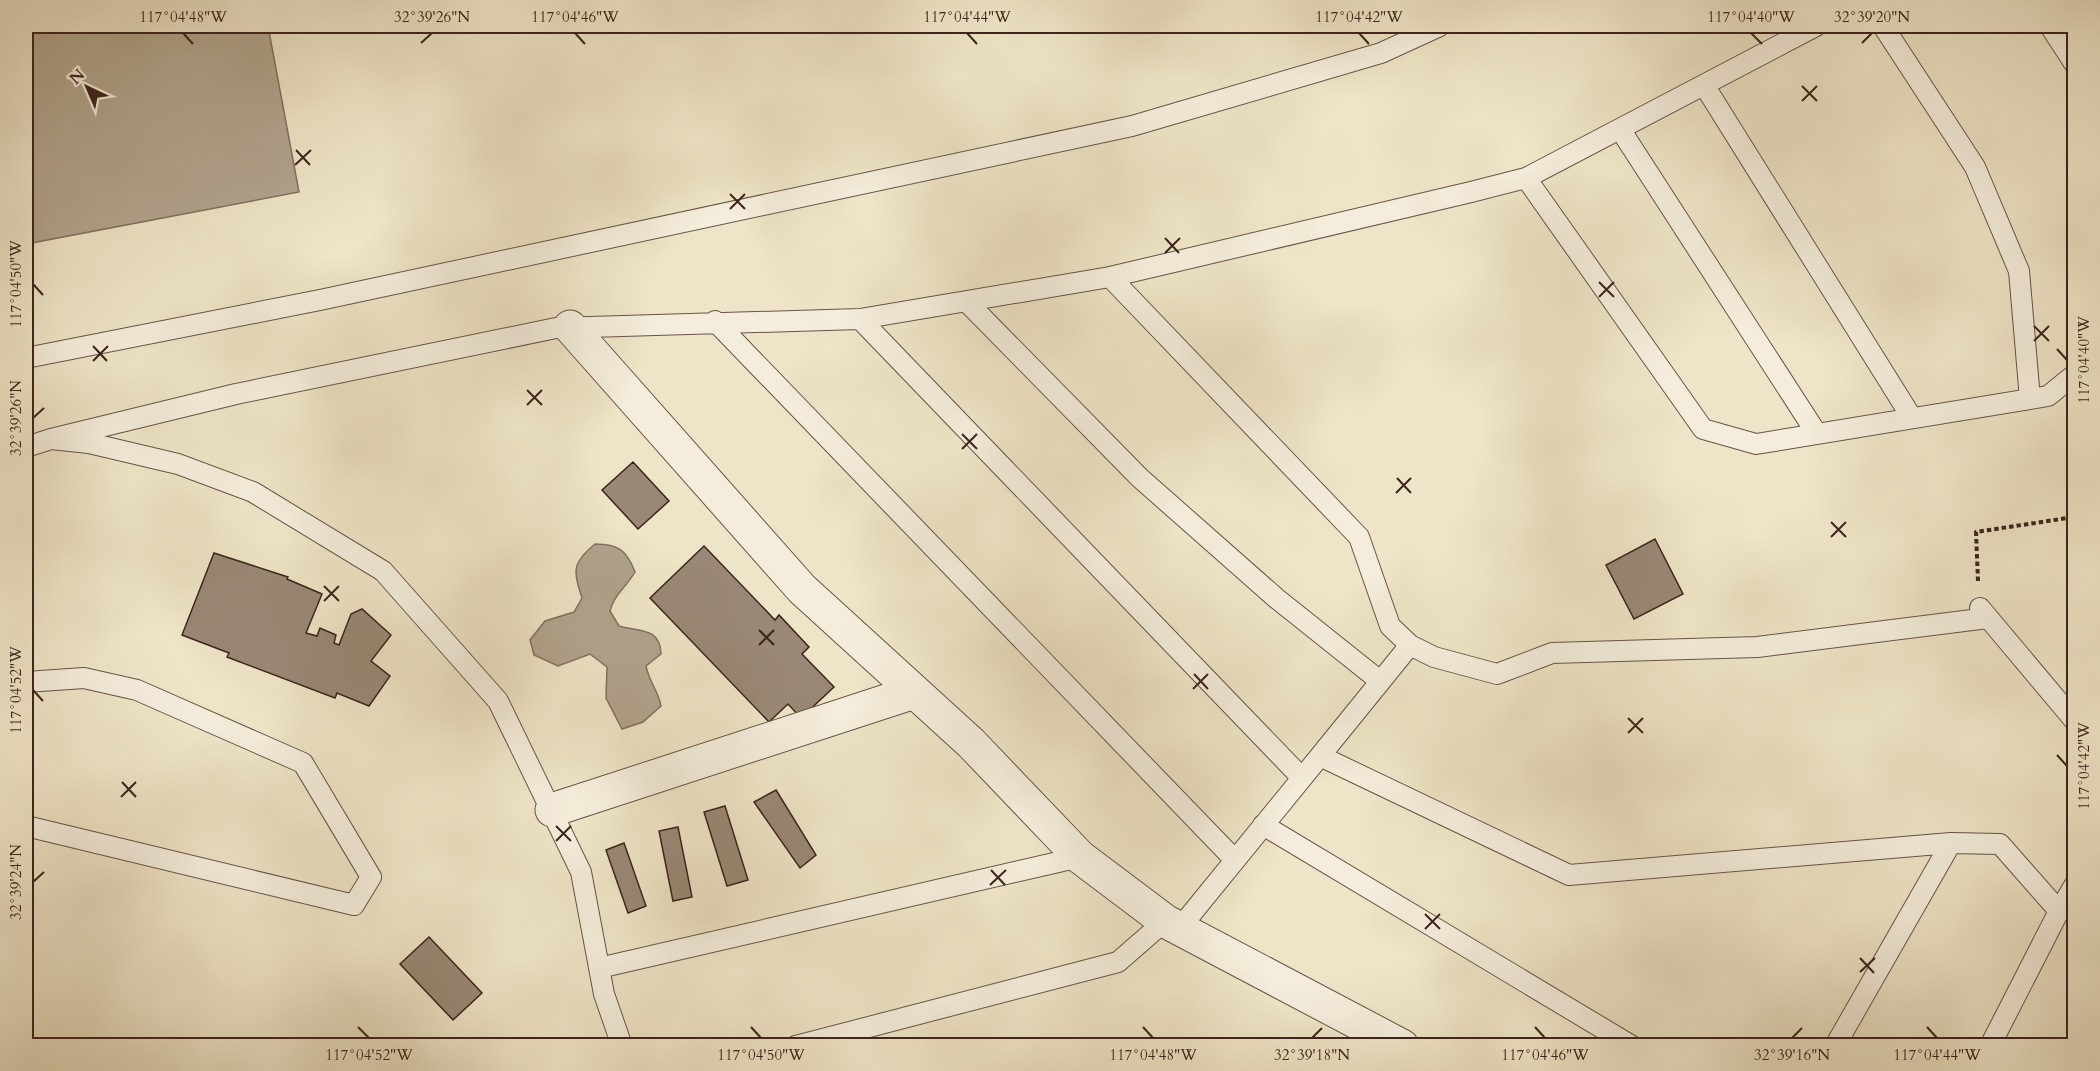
<svg xmlns="http://www.w3.org/2000/svg" width="2100" height="1071" font-family="Cardo,serif">
<rect width="100%" height="100%" fill="#eee4c7"/>
<filter id="stains"><feTurbulence type="fractalNoise" baseFrequency=".00333" numOctaves="4"/><feColorMatrix values="0 0 0 0 .2 0 0 0 0 .09 0 0 0 0 .02 0 0 0 .5 -.17"/></filter>
<radialGradient id="worn" r=".72"><stop offset=".6" stop-color="#630" stop-opacity="0"/><stop offset="1" stop-color="#630" stop-opacity=".3"/></radialGradient>
<path fill="#b1a38d" stroke="#827060" stroke-width="1.5" d="M26 26H268L299 192 26 244Z
M595 544C619 544 627 551 635 572 627 586 613 596 610 611L619 626C640 632 660 627 661 654L646 666C649 682 658 690 661 706L643 722 622 729 606 698 607 667 590 654 558 666 534 655 530 640 545 621 574 612 582 598C573 570 572 563 595 544Z"/>
<path fill="#998875" stroke="#3c241c" stroke-width="1.5" d="M633 462 669 501 638 529 602 490Z
M1655 539 1683 594 1634 619 1606 565Z
M704 546 775 620 779 615 809 647 802 654 834 687 801 718 788 704 769 722 650 598Z
M214 553 288 577 287 579 322 594 306 633 317 636 320 628 336 635 334 643 339 645 351 614 362 609 391 635 371 661 390 676 369 706 337 693 335 698 227 657 229 653 182 635Z
M776 790 816 855 800 868 754 802Z
M725 806 748 880 727 886 704 812Z
M678 827 692 897 673 901 659 831Z
M624 843 646 906 628 913 606 850Z
M429 937 482 993 453 1020 400 964Z"/>
<g fill="none" stroke-linecap="round" stroke-linejoin="round">
<defs>
<path id="service" d="M1883 26 1975 167 2019 271 2030 399
M2050 26 2074 63
M1704 85 1912 418
M1620 129 1817 434
M1526 178 1703 429 1756 444 2048 396 2074 375
M1110 277 1359 537 1390 626 1410 645 1434 657 1497 674 1552 653 1757 647 1988 618
M966 301 1140 478 1276 598 1380 681
M860 319 1302 778
M715 321 1234 859
M26 358 320 300 1132 126 1381 53 1440 26
M51 439 236 394 556 328 860 319 1110 277 1471 192 1526 178 1816 26
M26 447 51 439 89 443 178 464 253 492 383 571 498 701 581 872 604 994 622 1046
M1980 608 2074 720
M26 682 84 678 137 690 303 763 371 877 354 905 26 826
M1320 756 1410 645
M1263 825 1632 1046
M1179 929 1320 756 1569 875 1951 843
M599 968 1080 857
M796 1046 1118 962 1165 921
M1835 1046 1951 843 2000 844 2059 911 2074 886
M1990 1046 2059 911"/>
<path id="minor" d="M570 327 802 589 971 743 1080 857 1165 921 1402 1046
M552 810 914 692"/>
</defs>
<use href="#service" stroke="#685447" stroke-width="22"/>
<use href="#minor" stroke="#685447" stroke-width="35"/>
<path stroke="#3c241c" stroke-width="4" stroke-dasharray="4.5 3" stroke-linecap="butt" d="M1978 581 1976 532 2074 517"/>
<use href="#service" stroke="#f4eddb" stroke-width="20"/>
<use href="#minor" stroke="#f4eddb" stroke-width="33"/>
</g>
<path fill="none" stroke="#3c241c" stroke-width="2" d="M183 33 193 44M575 33 585 44M967 33 977 44M1359 33 1369 44M1751 33 1762 44M421 43 432 33M1862 43 1872 33M1802 86 1817 101M1802 101 1817 86M296 150 310 165M295 165 311 150M730 194 745 209M730 209 745 194M1165 238 1179 253M1165 253 1180 238M1599 282 1614 297M33 284 43 295M1599 297 1614 282M2034 326 2049 341M2034 341 2049 326M93 346 107 361M2057 349 2067 360M93 361 108 346M527 390 542 405M527 405 542 390M33 418 44 408M962 434 977 449M962 449 977 434M1397 478 1411 493M1396 493 1411 478M1831 522 1846 537M1831 537 1846 522M324 586 339 601M324 601 339 586M759 630 774 645M759 645 774 630M1194 674 1208 689M1193 689 1208 674M33 690 43 701M1628 718 1643 733M1628 733 1643 718M2057 755 2067 766M122 782 136 797M121 797 136 782M556 826 571 841M556 841 571 826M991 870 1005 885M33 882 44 872M990 885 1006 870M1425 914 1440 929M1425 929 1440 914M1860 958 1874 973M1860 972 1875 958M358 1027 369 1038M751 1027 761 1038M1143 1027 1153 1038M1535 1027 1545 1038M1927 1027 1937 1038M1312 1038 1322 1028M1792 1038 1802 1028"/>
<rect width="2100" height="1071" fill="none" stroke="#eee4c7" stroke-width="66"/>
<g transform="translate(87 87) rotate(316)" stroke="#f4eddb" stroke-width="4.5" paint-order="stroke">
<path d="M0-4.5L10 22L0 15L-10 22Z" fill="#3c241c"/>
<text y="-9" font-size="16" font-weight="bold" text-anchor="middle" fill="#3c241c">N</text>
</g>
<rect x="33" y="33" width="2034" height="1005" fill="none" stroke="#3c241c" stroke-width="2"/>
<g font-size="15" text-anchor="middle" fill="#3c241c">
<text x="183" y="22">117°04'48"W</text>
<text x="432" y="22">32°39'26"N</text>
<text x="575" y="22">117°04'46"W</text>
<text x="967" y="22">117°04'44"W</text>
<text x="1359" y="22">117°04'42"W</text>
<text x="1751" y="22">117°04'40"W</text>
<text x="1872" y="22">32°39'20"N</text>
<text transform="translate(16 284) rotate(-90)" y="5">117°04'50"W</text>
<text transform="translate(2084 360) rotate(-90)" y="5">117°04'40"W</text>
<text transform="translate(16 418) rotate(-90)" y="5">32°39'26"N</text>
<text transform="translate(16 690) rotate(-90)" y="5">117°04'52"W</text>
<text transform="translate(2084 766) rotate(-90)" y="5">117°04'42"W</text>
<text transform="translate(16 882) rotate(-90)" y="5">32°39'24"N</text>
<text x="369" y="1060">117°04'52"W</text>
<text x="761" y="1060">117°04'50"W</text>
<text x="1153" y="1060">117°04'48"W</text>
<text x="1312" y="1060">32°39'18"N</text>
<text x="1545" y="1060">117°04'46"W</text>
<text x="1792" y="1060">32°39'16"N</text>
<text x="1937" y="1060">117°04'44"W</text>
</g>
<rect width="100%" height="100%" filter="url(#stains)"/>
<rect width="100%" height="100%" fill="url(#worn)"/>
</svg>
